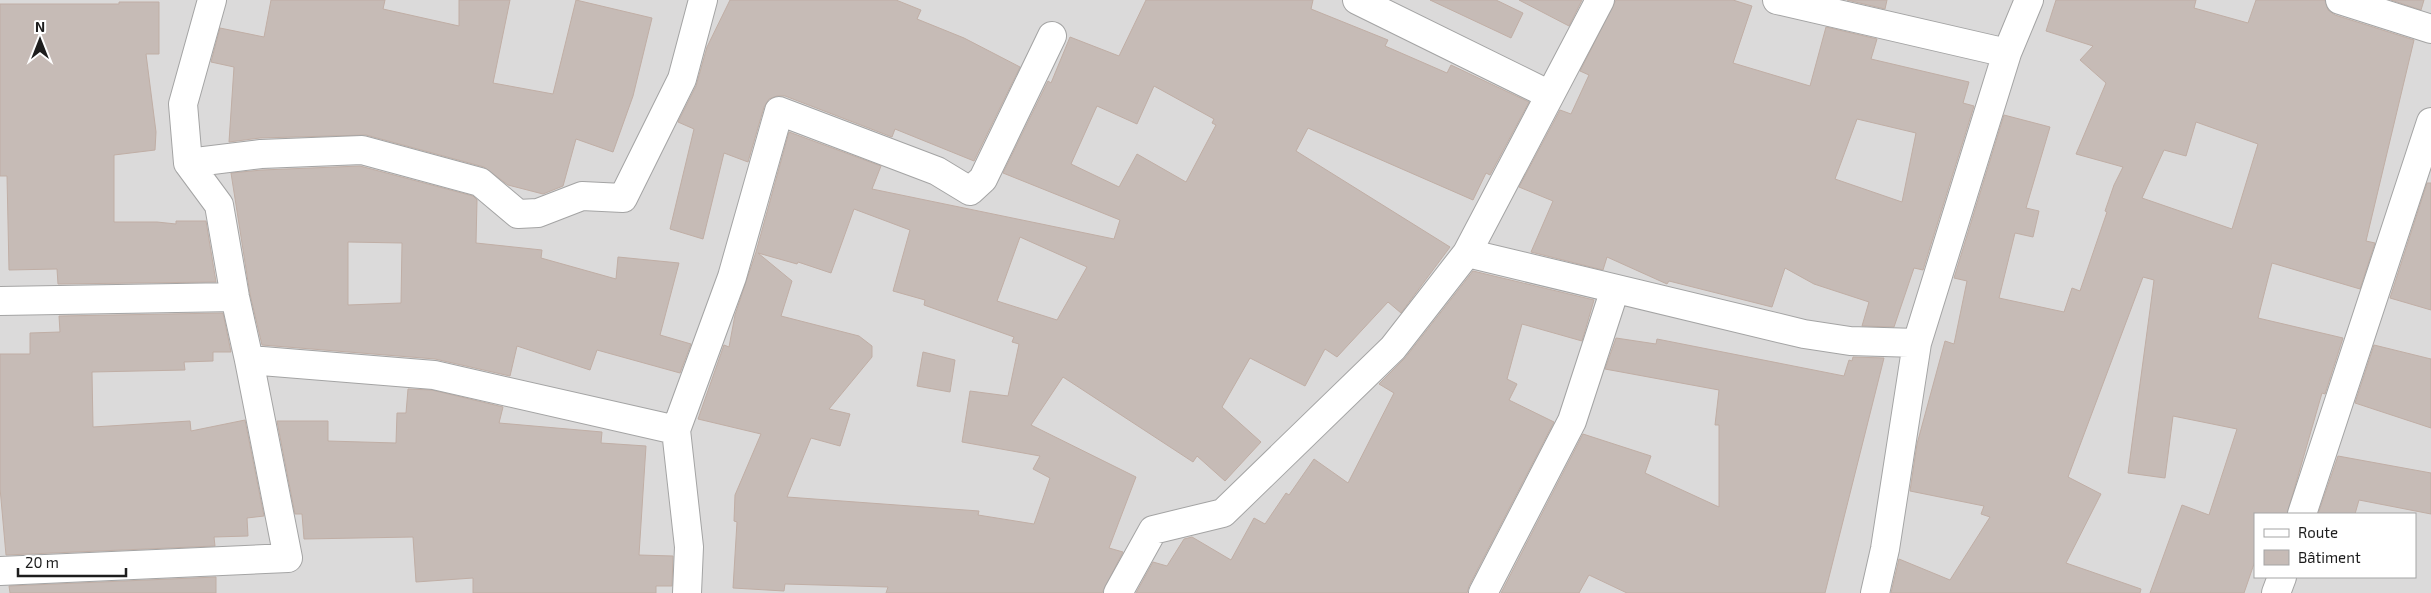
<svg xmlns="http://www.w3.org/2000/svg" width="2431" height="593" font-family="'Exo 2',sans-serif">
<rect width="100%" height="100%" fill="#eee9e3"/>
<path fill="#dbdada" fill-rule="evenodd" d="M0 0H2431V593H0ZM2255 514H2415V577H2255Z"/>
<path fill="#c6bbb6" stroke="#c0aea5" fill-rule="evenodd" d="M271 0H385L383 9 459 26V0H510L493 83 553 94 576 0 652 18 633 96 613 152 576 139 563 186 543 194 508 185 484 167 366 135 260 138 229 142 234 67 211 62 220 28 264 37Z
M730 0H896L921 10 917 19 964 38 1020 67 974 161 895 129 892 137 785 96H777L769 99 764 107 748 162 724 153 703 239 670 229 694 129 678 122 696 86 707 47Z
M1146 0H1313L1311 9 1388 40 1385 46 1447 73 1451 65 1529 102 1490 175 1486 173 1473 200 1308 128 1296 151 1450 247 1401 313 1388 302 1337 357 1325 349 1305 386 1250 358 1222 407 1261 442 1225 481 1197 456 1193 462 1063 377 1031 425 1136 477 1109 548 1123 552 1102 593H886L888 587 785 584 784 591 733 588 737 522 734 521 735 495 761 434 698 419 724 345 729 347 735 315 756 252 789 132 881 166 872 189 1114 239 1120 220 1003 173 1048 81 1051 83 1070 37 1119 56ZM1154 86 1214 119 1212 123 1216 125 1186 182 1137 154 1119 187 1071 164 1097 106 1137 124ZM854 209 910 230 893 291 925 300 924 305 1014 337 1012 342 1019 344 1008 396 970 391 962 442 1040 456 1033 469 1050 478 1034 524 978 515 979 511 787 497 811 438 840 446 850 414 829 409 872 357V346L859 336 781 316 792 281 758 253 797 264 798 262 831 273ZM1020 237 1087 267 1057 320 997 301Z
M1430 0H1496L1523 13 1511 38Z
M1519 0H1582L1569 26Z
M1616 0H1733L1752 6 1733 63 1810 86 1826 27 1877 39 1871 59 1969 82 1963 103 1974 106 1923 270 1914 268 1894 327 1862 326 1869 302 1814 284 1785 268 1772 307 1669 281 1667 284 1607 257 1603 270 1531 252 1553 201 1519 187 1560 110 1571 114 1589 75 1580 71ZM1857 119 1916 133 1902 202 1835 179Z
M1847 0H1887L1885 9Z
M2056 0H2196L2194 8 2248 23 2256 0H2325L2328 10 2335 15 2414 40 2366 241 2375 243 2360 289 2272 263 2258 318 2343 338 2325 394 2322 393 2287 514H2255V561L2244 593H2150L2182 505 2209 515 2237 429 2173 416 2165 478 2128 473 2154 280 2143 277 2068 477 2101 494 2066 563 2141 589 2140 593H1891L1899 559 1950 580 1990 517 1981 514 1984 506 1910 491 1917 444 1945 341 1954 344 1967 281 1954 278 2004 115 2050 127 2026 208 2039 211 2033 237 2015 233 1999 298 2064 312 2072 288 2080 291 2107 212 2105 211 2114 185 2123 167 2076 154 2106 83 2080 60 2093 46 2046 31ZM2196 122 2258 144 2232 229 2142 198 2164 150 2186 156Z
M2391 0H2424L2421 10Z
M119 2H159V54H146L156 132 155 150 114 155V222H157L176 224V221H206L216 282 58 284 57 269 9 270 7 176H0V4H119Z
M360 166 473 196 477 200 476 243 542 250 541 258 616 279 618 257 679 263 660 335 691 344 680 373 597 350 590 370 517 346 510 376 435 359 262 345 250 294 231 173 262 170ZM348 242 402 243 401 303 348 305Z
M2427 183H2431V310L2390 298Z
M1473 271 1594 300 1582 341 1522 324 1507 379 1517 384 1509 400 1554 422 1469 586 1467 593H1136L1153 562 1167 566 1184 539 1192 537 1231 560 1254 518 1265 524 1286 493 1289 495 1314 459 1348 483 1394 393 1379 384 1405 358Z
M223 313 231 352H213V361L184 362 185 370 92 372 93 427 190 421 191 431 245 420 264 516 247 518 248 536 214 537 215 546 6 555 0 488V354H30V333L60 332 59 316Z
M1616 338 1656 344 1657 339 1844 376 1849 360 1852 361 1853 357 1884 358 1825 593H1627L1589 575 1579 593H1501L1583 434 1651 456 1645 473 1719 507V425H1715L1719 390 1605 369Z
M2374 345 2431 359V428L2355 403Z
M923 352 955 360 950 392 917 386Z
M408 389 432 390 503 407 499 423 602 432 601 443 646 446 639 555 673 556 672 586H656V593H473V578L416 582 413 537 304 539 302 514H295L277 421H328V441L396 443 397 413H406Z
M2338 456 2431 473V514L2359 500 2355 514H2318Z
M216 577V593H10L9 586Z"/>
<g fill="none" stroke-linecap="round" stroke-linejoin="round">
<defs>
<path id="minor" d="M1357 0 1550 95
M1777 0 2007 53
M2340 0 2431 29
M188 163 261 154 362 150 480 182 518 214 538 213 582 196 623 198 682 79 703 0
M1467 253 1804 334 1850 341 1917 343
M0 301 235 297
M249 360 434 375 676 430
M2302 514 2431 122
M0 571 288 558 249 360 235 297 219 205 188 163 183 104 212 0
M687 593 689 547 676 430 732 277 779 111 937 171 970 191 983 179 1052 36
M1118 593 1153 530 1223 513 1393 348 1467 253 1600 0
M1483 593 1572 421 1615 289
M1875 593 1885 549 1917 343 2007 53 2029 0
M2276 593 2282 577"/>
</defs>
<use href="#minor" stroke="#a4a4a4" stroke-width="30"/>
<use href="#minor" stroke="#fff" stroke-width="28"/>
</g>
<rect x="2254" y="513" width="162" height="65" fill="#ffffff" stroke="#a5a5a5"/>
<rect x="2264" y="529" width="25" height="8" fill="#ffffff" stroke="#a5a5a5"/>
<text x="2298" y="538" font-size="15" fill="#1d1d1d">Route</text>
<rect x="2264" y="550" width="25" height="15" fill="#c6bbb6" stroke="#a5a5a5"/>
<text x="2298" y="563" font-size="15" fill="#1d1d1d">Bâtiment</text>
<g transform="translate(40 40)" stroke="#ffffff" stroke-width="4" paint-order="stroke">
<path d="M0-4L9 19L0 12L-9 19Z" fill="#1d1d1d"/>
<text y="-8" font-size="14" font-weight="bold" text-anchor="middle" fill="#1d1d1d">N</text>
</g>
<path d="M18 568v8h108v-8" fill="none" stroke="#1d1d1d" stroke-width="2.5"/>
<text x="25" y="568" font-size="15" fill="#1d1d1d" stroke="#ffffff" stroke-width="4" paint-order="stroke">20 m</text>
</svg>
